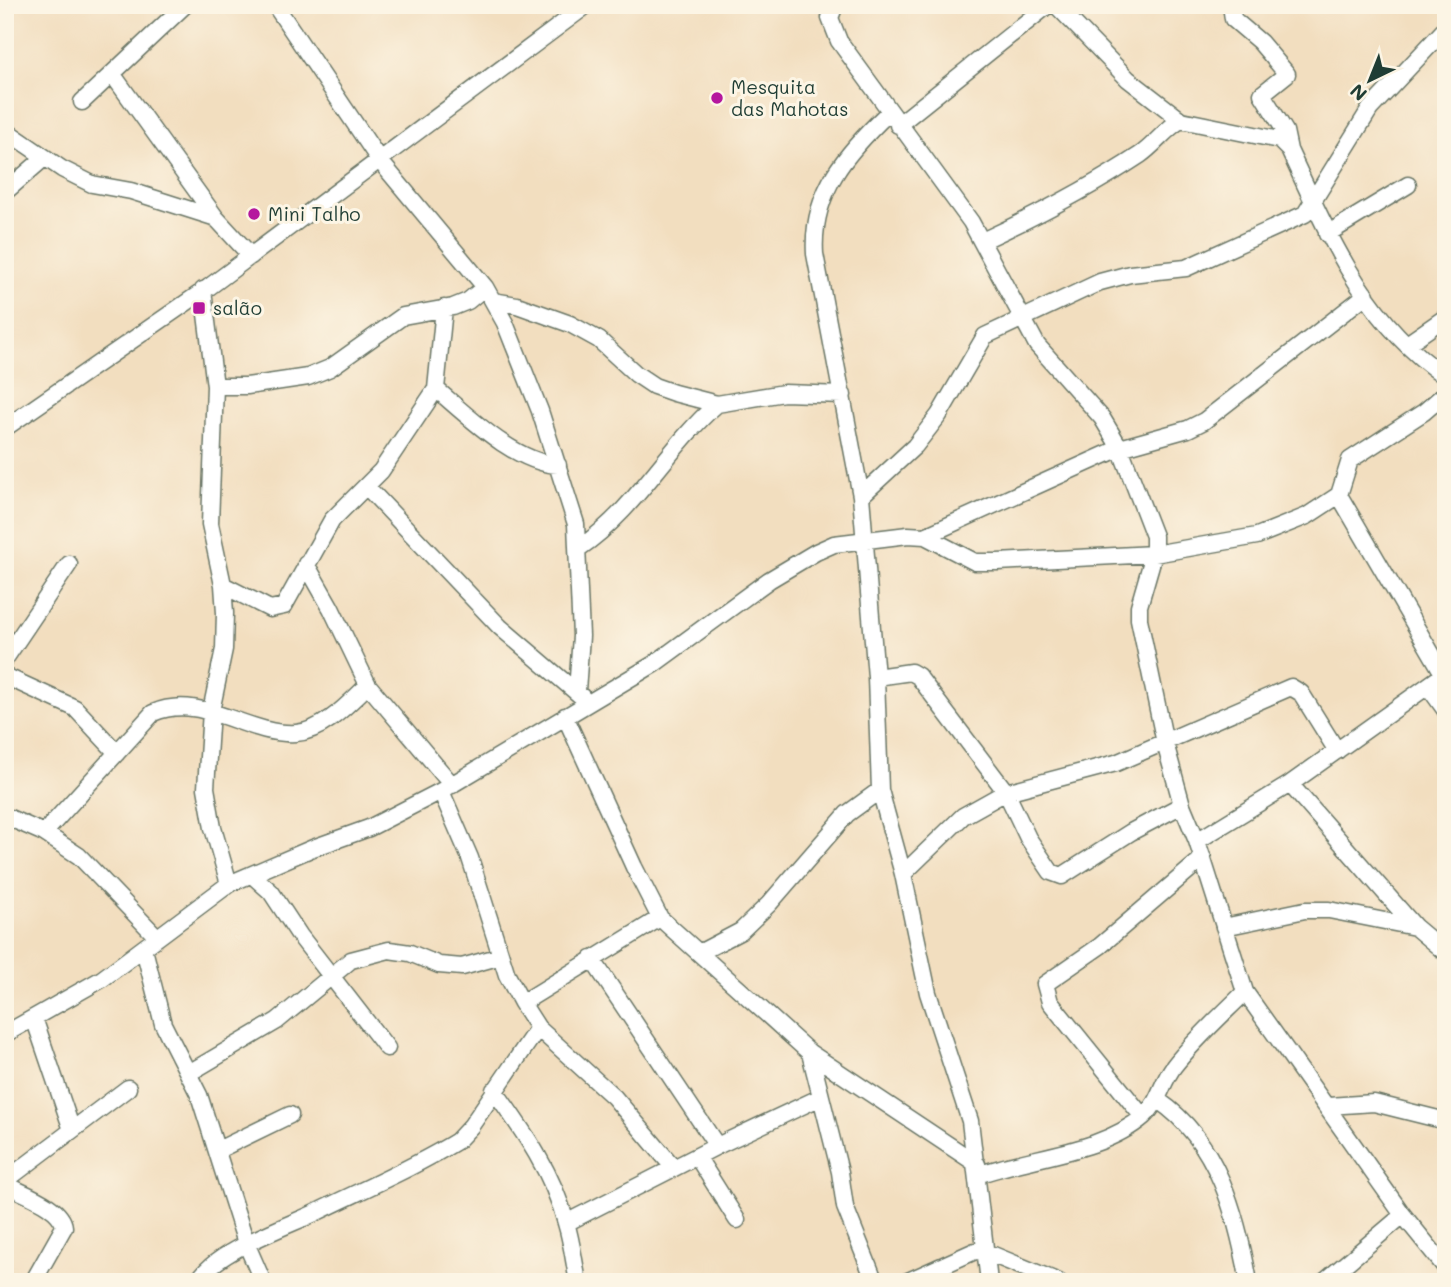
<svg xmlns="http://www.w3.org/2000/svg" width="1451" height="1287" font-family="Mali,sans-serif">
<rect width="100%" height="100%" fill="#fcf5e5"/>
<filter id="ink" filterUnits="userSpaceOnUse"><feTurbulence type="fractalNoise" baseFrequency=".0143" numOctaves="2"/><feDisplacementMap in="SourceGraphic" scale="14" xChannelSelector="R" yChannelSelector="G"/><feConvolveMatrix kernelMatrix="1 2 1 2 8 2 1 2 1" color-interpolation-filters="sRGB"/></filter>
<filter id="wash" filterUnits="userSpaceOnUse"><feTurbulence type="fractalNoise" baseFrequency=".00686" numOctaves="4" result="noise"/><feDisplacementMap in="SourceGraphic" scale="28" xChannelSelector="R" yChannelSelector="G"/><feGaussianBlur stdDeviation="1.57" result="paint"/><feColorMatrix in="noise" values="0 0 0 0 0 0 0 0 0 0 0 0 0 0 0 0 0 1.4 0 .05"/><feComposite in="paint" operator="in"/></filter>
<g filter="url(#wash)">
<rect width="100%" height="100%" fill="#f2debf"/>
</g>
<g filter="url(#ink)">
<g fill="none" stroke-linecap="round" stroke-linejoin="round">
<defs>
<path id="minor" d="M275 5 380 161 485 287 505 323 540 411 576 524 581 636 577 691
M835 5 830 18 839 41 971 222 1037 345 1102 418 1120 448 1154 536V554L1139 606V619L1165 743 1182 805 1197 841 1245 992 1403 1215 1446 1268
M1056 5 1128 79 1181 120 1279 140 1289 150C1329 236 1364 321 1446 377
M1231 5 1233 19 1260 42 1287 74 1262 94 1285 131 1289 150
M113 75 216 218
M82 102 185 5
M889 112C847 152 811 192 815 254L861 496 876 677 880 790 903 874 928 993 970 1121 989 1282
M898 125 1048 5
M5 130 62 169 92 184 131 191 216 218 251 256
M5 192 44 158
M1327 234 1408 185
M982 241C1036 216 1090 188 1140 155 1155 145 1165 129 1181 120
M203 290 215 386 210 524 223 585 225 613 224 649 211 711 206 788 213 828 229 884
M493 301 517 305 570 324 599 340 636 374 654 386 674 393 717 404 784 393 843 395
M1407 344 1446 317
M215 386H247L308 377 330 368 403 316 453 307 468 301 485 287
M436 389 444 308
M5 428 209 287 587 5
M366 486 500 627 582 697
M1339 495 1444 675
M861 496 915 446 939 415 985 336 1100 282 1130 274 1186 268 1305 214 1370 109 1446 28
M925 536 1120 448 1188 429 1204 421 1366 295
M578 549C638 508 665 450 717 404
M306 564 331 608 368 685 452 785
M223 585 270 609 284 606 332 520 381 471 436 389C468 416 515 463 558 465
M5 659 69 564
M5 676 75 708 117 753
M876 677 911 672 918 676 1006 792 1028 838 1051 872 1062 876 1131 832 1182 805
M1428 686 1446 711
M1290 784 1415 927 1446 953
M441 791 470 858 507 975 522 1003 538 1028 614 1097 674 1168
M5 816 44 833 79 856 157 937
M44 833 153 713C202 692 247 736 296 733 324 731 349 703 368 685
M1197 841 1290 784 1446 673
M903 874 963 816 1006 792 1116 763 1291 687 1301 693 1337 751
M252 875 271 892 300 936 387 1048
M660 918 810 1053 977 1164
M1224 927 1305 910H1329L1415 927
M144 949 163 1024 199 1095 246 1243 263 1282
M701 952 741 931 769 904 847 814 880 790
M592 959 717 1146
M522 1003 660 918 634 867 565 716
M34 1018 72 1130
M5 1034 102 979 229 884 313 848 369 828 441 791 654 664 769 580 816 552 834 544 908 535 925 536 975 562H998L1154 554 1257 536 1307 516 1339 495 1350 460 1424 412 1446 393
M810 1053 840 1172 845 1207 875 1282
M189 1073 277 1021 351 960 389 950 410 953 439 965 462 967 501 956
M494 1090C524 1132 553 1173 566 1223 572 1242 574 1262 578 1282
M1159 1101C1218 1141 1237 1216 1249 1282
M1328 1106 1374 1103 1446 1121
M1143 1117 1050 1002 1045 984 1100 946 1203 858
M218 1150 290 1115
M698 1158 737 1220
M978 1175C1030 1156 1102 1153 1144 1116 1160 1102 1161 1083 1174 1066 1195 1039 1221 1016 1245 992
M5 1181 128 1088
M5 1184C21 1193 62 1206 64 1227L33 1282
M566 1223 717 1146 821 1097
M198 1282C212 1252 288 1226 317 1212 364 1189 413 1168 457 1141L471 1126 538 1028
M906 1282 975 1251 986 1252 1059 1282
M1324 1282 1403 1215"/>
</defs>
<use href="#minor" stroke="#697565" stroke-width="19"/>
<use href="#minor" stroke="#fff" stroke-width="16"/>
</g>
</g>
<g fill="#b5179e" stroke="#fcf5e5" stroke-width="2.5">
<circle cx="717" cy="98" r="7"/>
<circle cx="254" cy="214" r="7"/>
<rect x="192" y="301" width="14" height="14" rx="3.5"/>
</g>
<g text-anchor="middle" stroke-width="6" stroke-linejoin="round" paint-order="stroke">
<g font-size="19" fill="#1f3d34" stroke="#fcf5e5" text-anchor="start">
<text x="731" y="94">Mesquita<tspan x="731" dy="22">das Mahotas</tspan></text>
<text x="268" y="221">Mini Talho</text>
<text x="213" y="315">salão</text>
</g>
</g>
<rect width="1451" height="1287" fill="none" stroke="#fcf5e5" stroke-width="28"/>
<g transform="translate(1370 80) rotate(223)" stroke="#fcf5e5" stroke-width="5" paint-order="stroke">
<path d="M0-5L12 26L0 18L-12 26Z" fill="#1f3d34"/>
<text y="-10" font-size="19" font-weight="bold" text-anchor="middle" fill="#1f3d34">N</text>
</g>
</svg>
